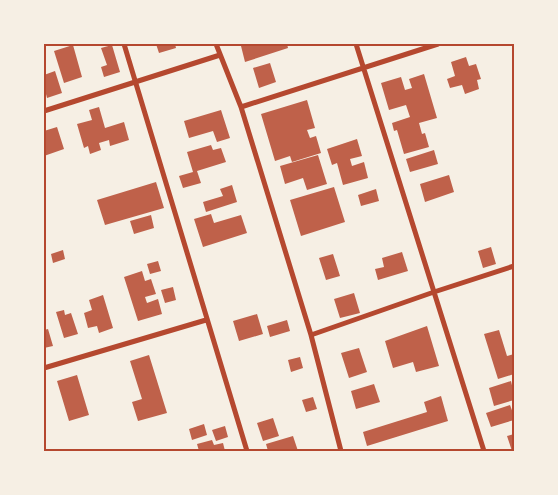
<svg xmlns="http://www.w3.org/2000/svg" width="558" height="495" font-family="Commissioner,sans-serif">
<rect width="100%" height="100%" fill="#f6efe4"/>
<path fill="#bf614a" d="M156 44H175L176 48 159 53Z
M247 44H287L288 48 245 62 241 46Z
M73 45 82 77 64 83 54 51Z
M112 45 120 72 104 77 101 67 107 65 101 48Z
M466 57 469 66 476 64 481 79 477 80 479 89 465 94 462 85 450 88 447 79 455 76 451 62Z
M270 63 276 82 259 88 253 68Z
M55 71 62 93 47 98 44 86V75Z
M424 74 437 118 419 123 422 134 425 133 429 147 404 154 397 130 394 131 392 123 410 117 406 105 389 110 381 83 401 77 405 90 412 88 409 79Z
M307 100 315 128 307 130 310 138 316 136 321 153 292 162 290 156 275 161 261 114Z
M99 107 105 128 124 122 129 140 110 146 109 140 99 143 101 150 90 154 88 146 84 148 77 124 92 120 89 110Z
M221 110 230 138 217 142 213 131 189 138 184 121Z
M57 127 64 149 44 156V131Z
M357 139 362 156 350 159 352 166 364 162 368 178 343 185 337 163 332 165 327 149Z
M211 145 213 150 221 148 226 162 197 171 201 183 183 188 179 176 193 172 187 152Z
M434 150 438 164 410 172 406 159Z
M318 155 327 184 307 190 303 178 285 184 280 166Z
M449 175 454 192 425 202 420 184Z
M156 182 164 208 105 225 97 200Z
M232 185 237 202 206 212 203 202 223 196 220 189Z
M334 187 345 222 301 236 290 200Z
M376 189 379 201 361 206 358 195Z
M211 214 214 223 241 215 247 233 203 247 194 219Z
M151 215 154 228 134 234 130 221Z
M491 247 496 264 483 268 478 251Z
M63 250 65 259 53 263 51 254Z
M402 252 408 271 378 280 375 269 384 267 382 258Z
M333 254 340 276 326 280 319 258Z
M158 261 161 271 150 274 147 264Z
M142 271 145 281 151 279 156 294 145 297 147 303 158 299 162 314 138 321 124 277Z
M173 287 176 300 165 303 161 290Z
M354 293 360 313 340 318 334 299Z
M103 295 113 328 99 333 97 326 88 328 84 313 92 310 89 300Z
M64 310 65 315 71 313 78 334 64 338 56 312Z
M257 314 263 334 239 341 233 321Z
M287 320 290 331 270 337 267 326Z
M427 326 439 366 416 372 413 362 393 368 385 341Z
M48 329 53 346 44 348V330Z
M499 330 507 356 514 354V374L498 379 484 334Z
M359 348 367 372 349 378 341 353Z
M149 355 167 413 138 421 132 402 142 399 130 361Z
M300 357 303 368 291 372 288 360Z
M77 375 89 415 69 421 57 381Z
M511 381 514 394V400L494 406 489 388Z
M374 384 380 402 356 409 351 391Z
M441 396 448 421 367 446 363 432 427 412 424 402Z
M313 397 317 409 306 412 302 400Z
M510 405 513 413 514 412V420L491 427 486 413Z
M273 418 279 436 263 441 257 423Z
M204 424 207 435 192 440 189 429Z
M225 426 228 437 216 441 212 430Z
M514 434V451H512L507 436Z
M293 436 298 451H268L266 444Z
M212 440 214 445 223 443 225 451H199L197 444Z"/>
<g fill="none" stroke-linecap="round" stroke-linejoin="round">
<path stroke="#b5482f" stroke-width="5" d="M124 44 247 451
M216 44 241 107 311 335 341 451
M356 44 484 451
M241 107 438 44
M44 111 220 55
M311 335 434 292 514 266
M44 368 206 320"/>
</g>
<rect width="558" height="495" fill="none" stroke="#f6efe4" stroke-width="90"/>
<rect x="45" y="45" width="468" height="405" fill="none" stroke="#b5482f" stroke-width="2"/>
</svg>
